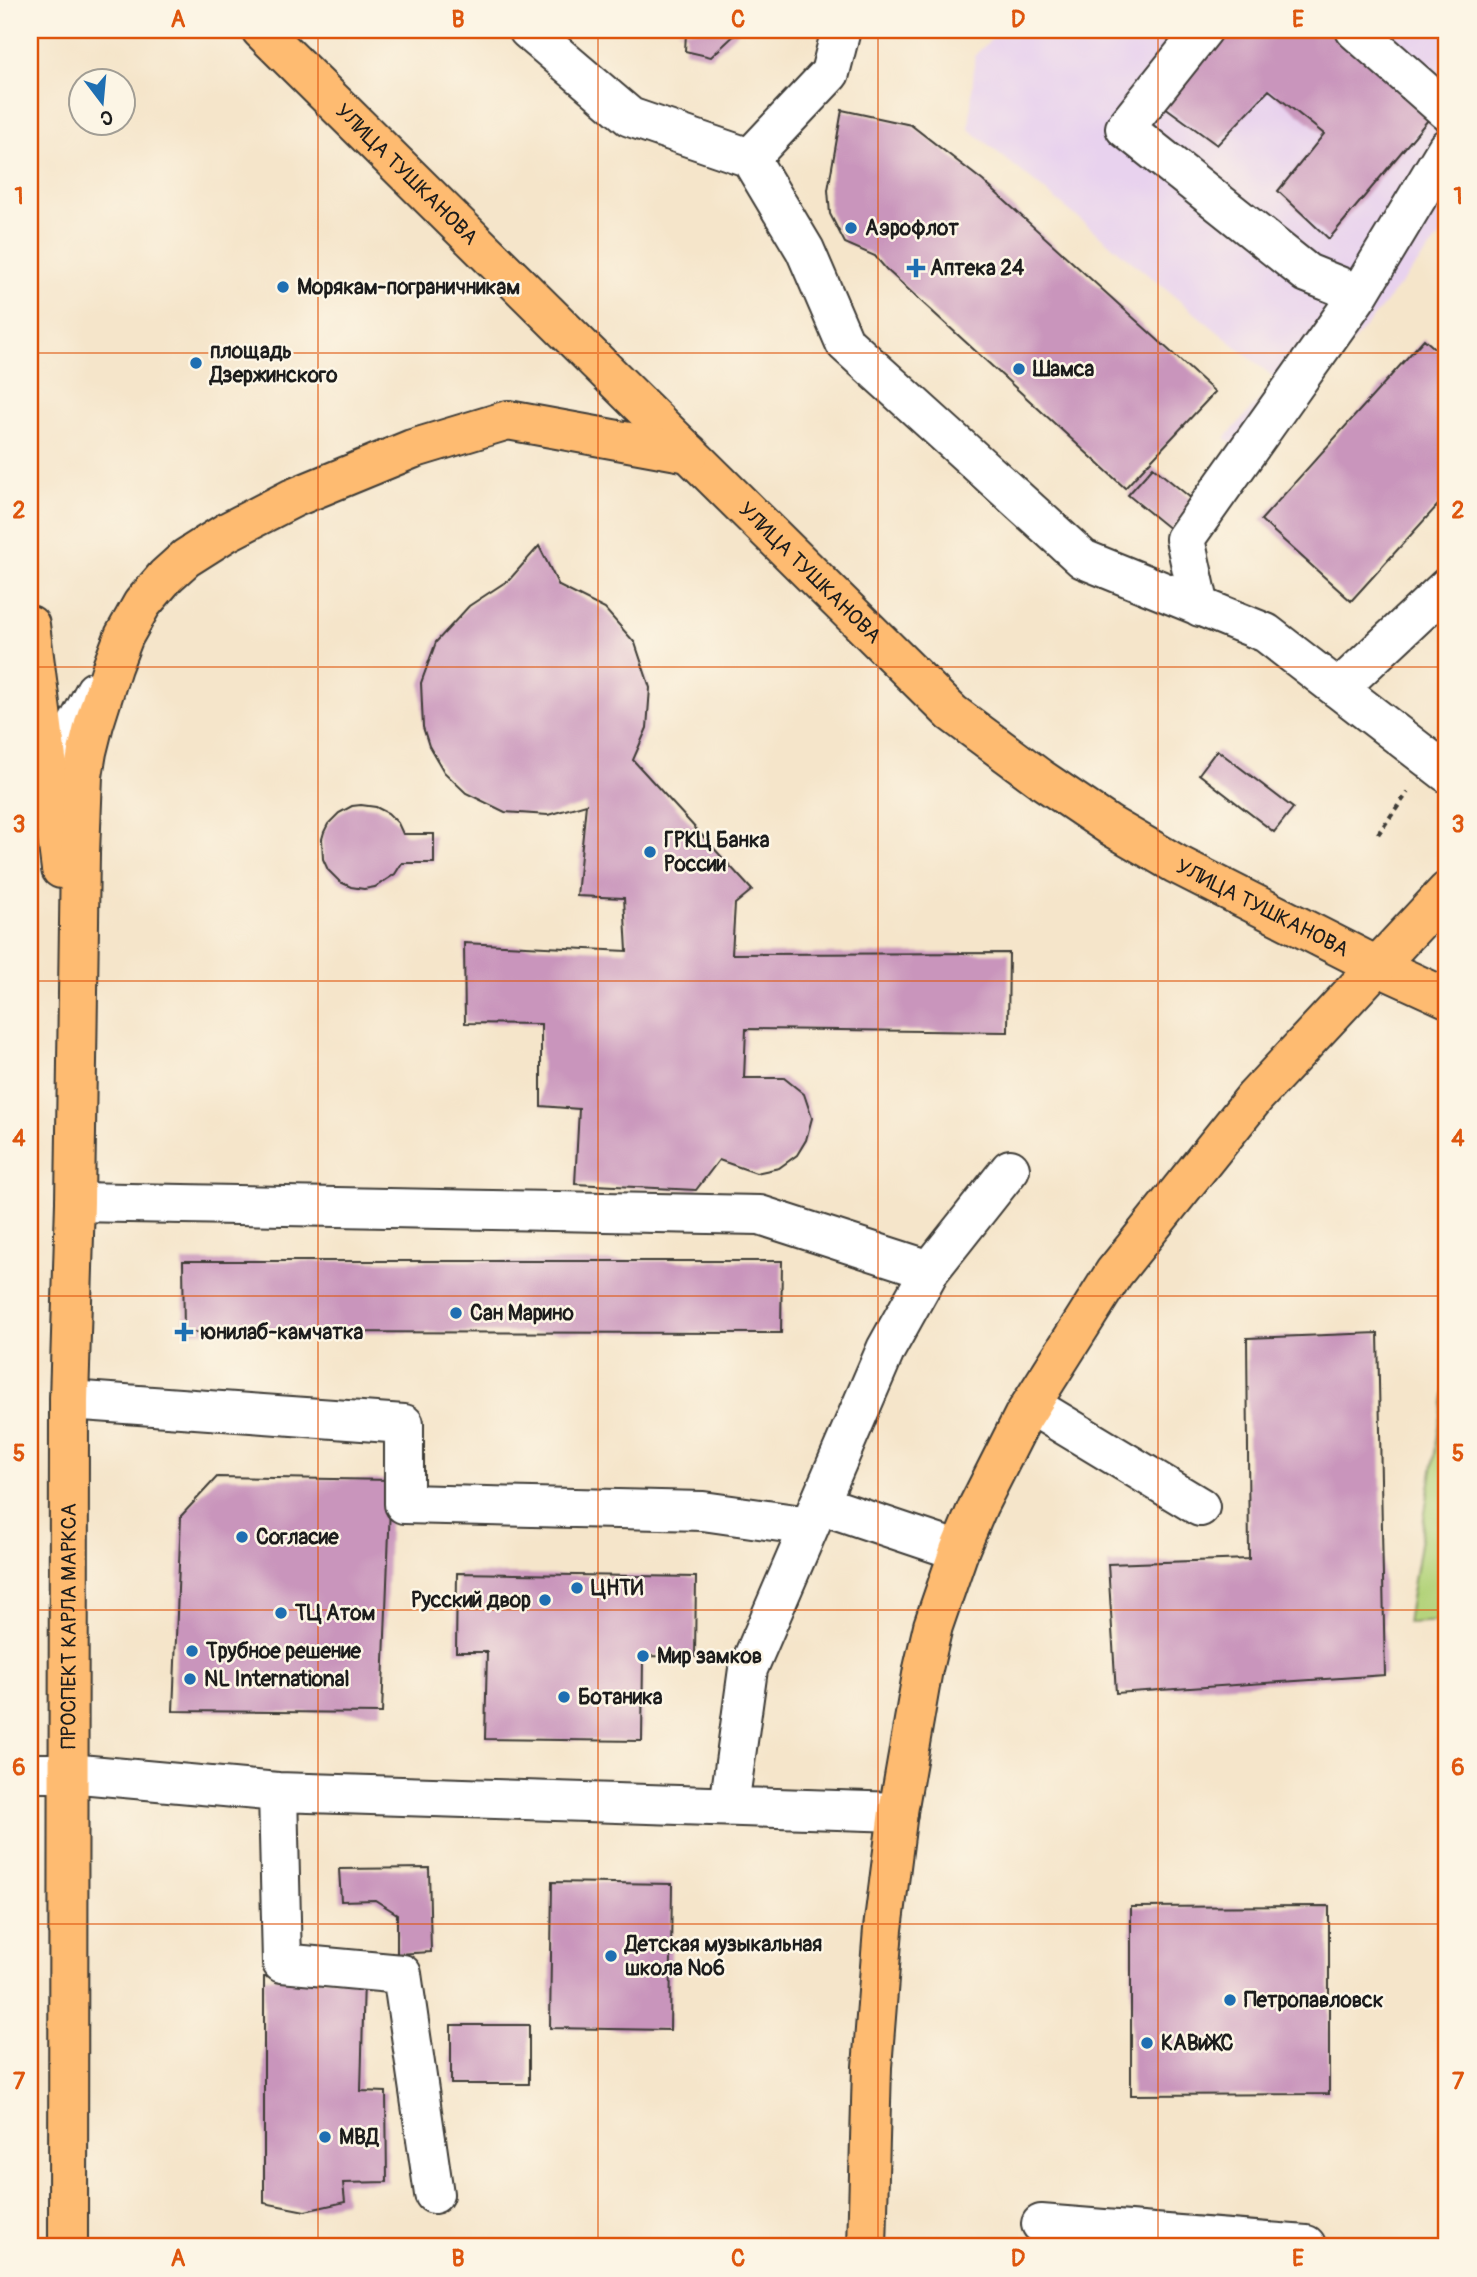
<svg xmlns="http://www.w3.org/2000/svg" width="1477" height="2277" font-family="Pangolin,sans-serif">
<rect width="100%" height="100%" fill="#fcf5e5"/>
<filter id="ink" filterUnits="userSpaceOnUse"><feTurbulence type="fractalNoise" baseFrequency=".0143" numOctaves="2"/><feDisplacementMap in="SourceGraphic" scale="14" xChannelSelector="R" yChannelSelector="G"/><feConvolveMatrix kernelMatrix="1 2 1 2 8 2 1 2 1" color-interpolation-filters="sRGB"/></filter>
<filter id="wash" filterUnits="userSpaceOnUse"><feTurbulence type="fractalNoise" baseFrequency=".00686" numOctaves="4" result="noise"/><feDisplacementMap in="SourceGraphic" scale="28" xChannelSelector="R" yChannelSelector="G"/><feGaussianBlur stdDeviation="1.57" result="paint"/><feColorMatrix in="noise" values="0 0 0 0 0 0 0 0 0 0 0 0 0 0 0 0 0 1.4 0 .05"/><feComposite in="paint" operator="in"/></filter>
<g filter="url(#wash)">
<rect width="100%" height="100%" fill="#f5e5ca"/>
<path fill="#e8d2ee" d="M1001 30H1447V228L1253 463 1225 438 1277 380 969 129 975 55Z"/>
<path fill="#b3d37a" stroke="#68784b" stroke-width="2" d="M1447 1378V1621L1407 1623Z"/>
<g id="blocks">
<path fill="#c995bc" d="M676 30H740L711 57 685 51 686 33Z
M1219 30H1335L1417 96 1428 120 1329 239 1278 191 1324 134 1269 90 1217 145 1161 104Z
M842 110 911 125 983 181 1215 392 1125 488 886 269 875 256 845 243 830 214 828 190Z
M1424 339 1447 359V495L1351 601 1261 520Z
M1153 467 1197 503 1171 530 1128 495Z
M539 546 559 586 605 609 635 643 650 688 647 728 633 760 752 890 735 904 732 954 1009 953 1008 1032 746 1029 744 1078H784L804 1094 812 1118 806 1140 797 1155 779 1168 756 1173 719 1160 696 1190 575 1184 579 1109 541 1106V1024L465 1023 464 943 627 951 624 898 577 896 586 804 548 815 505 812 466 793 444 772 429 746 423 727 421 683 436 642 469 606 510 579Z
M1217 750 1293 808 1274 832 1199 774Z
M361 805 376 807 388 813 398 823 403 834H434V863H402L395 874 375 887 364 889 351 887 340 882 328 870 323 859 322 839 324 832 328 824 339 813 352 806Z
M183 1261H782L781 1333 184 1332Z
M1378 1333 1385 1675 1116 1693 1108 1564 1249 1559 1247 1338Z
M217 1477 391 1480 382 1713 173 1711 181 1516Z
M457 1573 696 1577 695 1657 643 1656 642 1741 485 1739 487 1652H456Z
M429 1868 431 1952 397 1954V1914L375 1900 341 1901 339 1869Z
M552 1882 672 1884 670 2030 550 2028Z
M1329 1906V2094L1131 2095V1907Z
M264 1977 364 1979 361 2091 386 2092 387 2182 343 2183 345 2202 305 2211 264 2203Z
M451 2025H529V2084H451Z"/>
</g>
</g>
<g filter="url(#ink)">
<use href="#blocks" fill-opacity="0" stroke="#3d3a36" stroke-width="2"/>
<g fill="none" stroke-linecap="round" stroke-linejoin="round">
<defs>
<path id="minor" d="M528 30 630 117 750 158 805 250 845 343 1083 559 1266 633 1447 773
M1203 30 1125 128 1307 273 1359 294
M1355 30 1447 111
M750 158 830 73 841 30
M1200 607 1185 539 1359 294 1447 148
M1338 689 1447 587
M30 806 49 778 95 691
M75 1202 760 1215 930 1270
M69 1400 404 1424V1504L703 1511 809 1526
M1031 1405 1200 1507
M819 1504 959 1551
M30 1773H69L278 1792 898 1812
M278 1792 282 1963 402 1974 434 2194
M729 1806 748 1669 886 1349 930 1270 1010 1169
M1041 2224 1306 2245V2247"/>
<g id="major">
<path id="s1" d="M261 30 952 713 1041 779 1109 825 1176 864 1377 966 1447 998"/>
<path d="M30 625 61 869"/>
<path id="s2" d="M68 2247 69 1400 75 1202 80 853 83 776 87 752 94 724 112 667 124 636 142 604 166 576 186 558 227 532 293 498 412 449 508 420 689 453"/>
<path d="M867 2247 872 2067 883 1929 898 1812 923 1669 933 1626 959 1551 978 1506 1023 1417 1114 1273 1255 1097 1447 891"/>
</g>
</defs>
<use href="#minor" stroke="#3d3a36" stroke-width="42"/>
<use href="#major" stroke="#3d3a36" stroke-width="42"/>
<path stroke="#3d3a36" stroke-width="4.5" stroke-dasharray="5 5" stroke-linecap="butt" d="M1378 834 1408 792"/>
<use href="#minor" stroke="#fff" stroke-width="38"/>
<use href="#major" stroke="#febb71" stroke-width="38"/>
</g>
</g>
<path fill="none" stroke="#de560d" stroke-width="2" stroke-opacity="0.55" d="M318 30V2247M598 30V2247M878 30V2247M1158 30V2247M30 353H1447M30 667H1447M30 981H1447M30 1296H1447M30 1610H1447M30 1924H1447"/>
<g fill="#1f6fb2" stroke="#fcf5e5" stroke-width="2.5">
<circle cx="851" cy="228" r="7"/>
<path d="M912.5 257.5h7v7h7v7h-7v7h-7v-7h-7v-7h7z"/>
<circle cx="283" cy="287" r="7"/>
<circle cx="196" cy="363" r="7"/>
<circle cx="1019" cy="369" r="7"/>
<circle cx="650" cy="852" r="7"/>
<circle cx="456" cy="1313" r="7"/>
<path d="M180.5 1321.5h7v7h7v7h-7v7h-7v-7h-7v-7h7z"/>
<circle cx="242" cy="1537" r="7"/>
<circle cx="577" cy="1588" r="7"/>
<circle cx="545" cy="1600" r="7"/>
<circle cx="281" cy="1613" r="7"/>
<circle cx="192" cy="1651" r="7"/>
<circle cx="643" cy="1656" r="7"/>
<circle cx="190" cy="1679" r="7"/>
<circle cx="564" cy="1697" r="7"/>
<circle cx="611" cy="1956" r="7"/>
<circle cx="1230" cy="2000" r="7"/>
<circle cx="1147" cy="2043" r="7"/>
<circle cx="325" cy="2137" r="7"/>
</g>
<g text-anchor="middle" stroke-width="5" stroke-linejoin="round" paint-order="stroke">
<g font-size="21" fill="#1c1c1c" stroke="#fcf5e5">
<text dy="7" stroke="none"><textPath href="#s1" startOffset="205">УЛИЦА ТУШКАНОВА</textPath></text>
<text dy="7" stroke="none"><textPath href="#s1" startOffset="772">УЛИЦА ТУШКАНОВА</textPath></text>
<text dy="7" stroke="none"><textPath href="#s1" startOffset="1339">УЛИЦА ТУШКАНОВА</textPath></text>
<text dy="7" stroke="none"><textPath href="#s2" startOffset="621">ПРОСПЕКТ КАРЛА МАРКСА</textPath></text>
</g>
<g font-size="21" font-weight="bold" fill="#1c1c1c" stroke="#fcf5e5" text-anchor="start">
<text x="865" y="235">Аэрофлот</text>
<text x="930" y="275">Аптека 24</text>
<text x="297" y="294">Морякам-пограничникам</text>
<text x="210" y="358">площадь<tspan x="210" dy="24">Дзержинского</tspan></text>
<text x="1033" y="376">Шамса</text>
<text x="664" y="847">ГРКЦ Банка<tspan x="664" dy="24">России</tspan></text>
<text x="470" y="1320">Сан Марино</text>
<text x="200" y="1339">юнилаб-камчатка</text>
<text x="256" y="1544">Согласие</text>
<text x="591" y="1595">ЦНТИ</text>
<text x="531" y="1607" text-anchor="end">Русский двор</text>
<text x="295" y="1620">ТЦ Атом</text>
<text x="206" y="1658">Трубное решение</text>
<text x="657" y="1663">Мир замков</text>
<text x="204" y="1686">NL International</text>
<text x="578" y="1704">Ботаника</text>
<text x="625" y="1951">Детская музыкальная<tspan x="625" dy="24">школа №6</tspan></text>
<text x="1244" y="2007">Петропавловск</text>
<text x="1161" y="2050">КАВиЖС</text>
<text x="339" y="2144">МВД</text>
</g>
</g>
<rect width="1477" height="2277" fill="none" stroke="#fcf5e5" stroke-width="77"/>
<g transform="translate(102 102) rotate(164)"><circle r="33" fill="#fcf5e5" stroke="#a29e95" stroke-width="2"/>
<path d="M0-5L12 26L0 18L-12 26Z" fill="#1f6fb2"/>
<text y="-10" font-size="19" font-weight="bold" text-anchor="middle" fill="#1c1c1c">С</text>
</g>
<rect x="38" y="38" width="1400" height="2200" fill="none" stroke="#de560d" stroke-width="2.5"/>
<g font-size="23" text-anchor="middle" font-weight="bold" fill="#de560d">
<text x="178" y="27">A</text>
<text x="458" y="27">B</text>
<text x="738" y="27">C</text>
<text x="1018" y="27">D</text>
<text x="1298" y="27">E</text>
<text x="19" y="204">1</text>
<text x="1458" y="204">1</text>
<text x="19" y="518">2</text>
<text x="1458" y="518">2</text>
<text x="19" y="832">3</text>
<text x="1458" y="832">3</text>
<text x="19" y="1146">4</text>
<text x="1458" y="1146">4</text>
<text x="19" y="1461">5</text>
<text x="1458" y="1461">5</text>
<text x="19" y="1775">6</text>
<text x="1458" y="1775">6</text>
<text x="19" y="2089">7</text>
<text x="1458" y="2089">7</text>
<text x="178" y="2266">A</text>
<text x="458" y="2266">B</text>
<text x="738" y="2266">C</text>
<text x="1018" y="2266">D</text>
<text x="1298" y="2266">E</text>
</g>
</svg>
